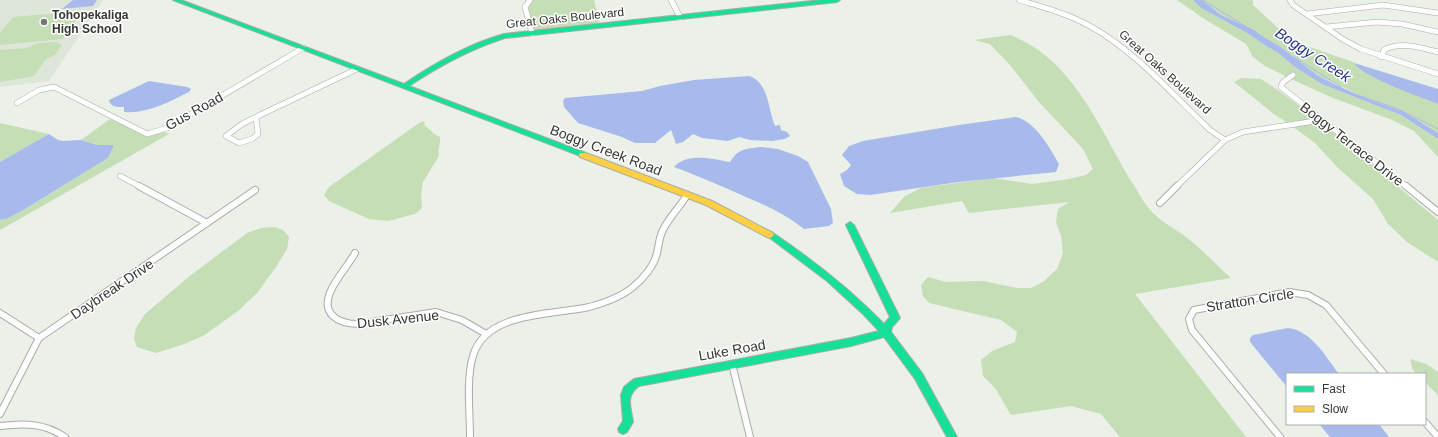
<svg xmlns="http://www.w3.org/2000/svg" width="1438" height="437" font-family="Arial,sans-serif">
<rect width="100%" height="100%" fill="#ebf0e8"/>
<path fill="#dde6d8" d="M0 0H103L49 81 0 87Z"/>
<path fill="#c5deb6" d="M525 0H594L600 25 530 32 524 7Z
M1177 0H1193L1201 8 1247 33 1263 44 1277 52 1295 67 1323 84 1401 115 1438 139V157L1414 131 1390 119 1333 98 1291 79 1296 76 1292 74 1287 77 1265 66 1253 57 1246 44 1203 18Z
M1202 0H1253V5L1289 38 1304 45 1356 63H1354L1375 77 1438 104V133L1404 112 1370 100 1317 75 1278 45 1266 39 1253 30 1221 15Z
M83 11 63 39 0 45V33L13 17Z
M1010 35C1076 60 1100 132 1135 187 1140 195 1145 205 1152 212 1161 222 1176 229 1186 237 1202 249 1216 265 1231 278L1135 294 1246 437H1120L1101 414 1071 406 1011 415 995 388 983 376 981 360 992 351 1015 342 1017 332 1001 320 929 303 923 296 921 285 928 277 946 282 983 281 1017 288H1031L1043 282 1057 269 1063 253 1061 236 1056 222 1058 209 1069 202 969 213 962 201 890 213 905 196 921 188 993 178 1032 184 1063 180 1086 175 1093 169 1083 149 1039 102 1010 65 990 44 974 40Z
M57 42 62 45 56 53 57 54 46 59 34 76 0 82V50L27 48 38 43Z
M1241 78 1261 79 1282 93 1317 119 1288 123 1275 115 1234 82Z
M110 119 145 135 162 131 169 134 0 230V220L6 219 20 212 108 158 113 145H97L81 140Z
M424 121 425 126C431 130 434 135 440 137 441 144 437 149 439 156L423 182 421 193 422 208 415 214 388 221 369 219 329 201 324 195 329 187 419 123Z
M1321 122 1438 220V262L1407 242 1388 224 1373 199 1337 167 1315 143 1292 126Z
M0 123 49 134 0 162Z
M275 227 283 230 289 237 287 249 276 267 257 293 238 311 203 336 184 344 156 353 137 347 134 339 136 328 145 314 191 275 247 233 261 228Z
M1410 359 1426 364 1438 372V395L1425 382V374H1417L1413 370Z"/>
<path fill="#a8baec" d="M73 0H97L93 6 62 9Z
M1193 0H1202L1221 15 1254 30 1266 39 1278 45 1317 75 1336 85 1370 100 1404 112 1438 133V139L1401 115 1322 84 1295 67 1277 52 1263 44 1247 33 1201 8Z
M1354 63 1438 89V104C1420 97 1363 77 1354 63Z
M749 76C769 82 768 110 775 126L780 125 781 130 787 132 790 136 785 139 772 141 750 140 739 137 728 141 702 138 693 134 683 142 676 144 671 130 655 143H635L622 137 578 123 564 107 563 101 565 98 642 91 660 86 694 80Z
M149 81 187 87 191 89 189 92C169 102 147 114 124 112V107C117 107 110 107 109 100Z
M1016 117C1035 121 1050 148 1059 164L1056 172 959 182 870 195 857 194 844 186 840 174 847 170 851 165 842 155 849 146 863 141 959 125Z
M49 134 58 140 63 141 81 140 97 145H113V147L108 158 20 212 6 219 0 220V162Z
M761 147 778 149 798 156 808 162 831 209 833 223 829 226 804 229C779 209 756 202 728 189 710 181 693 174 674 167 687 152 714 159 730 162 739 148 745 149 761 147Z
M1288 328C1312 331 1325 356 1339 374H1287V387L1250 342V338L1253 335Z
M1319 424H1379L1389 437H1330Z"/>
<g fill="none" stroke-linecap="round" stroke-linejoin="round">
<path stroke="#a8baec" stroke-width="1" d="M1203 0 1274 44
M1294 57 1341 87
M1355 94 1398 109 1438 129"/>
<defs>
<path id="street-far1" d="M530 0 525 7 532 33
M671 0 680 17
M1019 0C1042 7 1066 13 1088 25 1132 48 1173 95 1210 130L1225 140
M1290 0 1293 5 1344 40 1361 49 1438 74
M1307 14 1383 5 1438 13
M1326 27 1377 22 1402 24 1438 32
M1381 57 1384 50C1400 41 1422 48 1438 52
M1293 75 1283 82 1281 87 1407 187
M17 103 39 90 54 87 147 134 167 128 303 48
M256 118 258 134 252 139 239 143 226 136 242 124 260 115 357 69
M120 176 141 187
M1176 187 1225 140 1243 132 1322 120"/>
<path id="street" d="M139 186 207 223
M1406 186 1438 212
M1160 203 1177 186
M355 253C347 269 315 299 333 316 340 323 350 324 359 324L436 312 462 320 486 334
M0 313 39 338
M732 364 750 437
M0 414 39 338 255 190
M1425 422 1438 437
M0 426C24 423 44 423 65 437
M470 437C470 412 466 379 473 356 486 311 553 315 589 307 604 303 621 297 633 287 643 279 654 266 657 253 659 245 659 237 663 230 669 217 680 207 687 195
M1280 437 1192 330 1189 319 1194 310 1289 292 1308 295 1326 305 1384 374"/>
<path id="fast" d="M173 0H181L404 84C435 63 468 44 504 34L821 0H840L837 2 505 38C470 49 439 66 409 86L586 153 587 155 583 157Z
M850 222 854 225 900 318 892 327 891 332 922 373 957 437H947L915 379 884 337 851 346 639 386C625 396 631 407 633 422L627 432 623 434 619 432 618 429 623 421 621 395 624 387 634 379 851 338 879 331 863 314 827 281 766 235 770 232 773 233C813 260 850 289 884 324L890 317 846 225Z"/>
<path id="slow" d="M580 153H586L712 201 773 233 774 235 770 238 767 237 706 205 580 157 579 155Z"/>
</defs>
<use href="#street-far1" stroke="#a9ada7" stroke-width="6"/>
<use href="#street" stroke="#a9ada7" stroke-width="8"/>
<use href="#fast" stroke="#a9ada7" stroke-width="2"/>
<use href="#slow" stroke="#a9ada7" stroke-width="2"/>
<use href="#street-far1" stroke="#fcfdfc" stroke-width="5"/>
<use href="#street" stroke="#fcfdfc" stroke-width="6"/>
<use href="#fast" fill="#16e098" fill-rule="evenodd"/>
<use href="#slow" fill="#ffcf43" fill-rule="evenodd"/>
</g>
<circle fill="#747872" stroke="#fff" stroke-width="1.5" cx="44" cy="22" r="4"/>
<g text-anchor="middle" stroke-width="3" stroke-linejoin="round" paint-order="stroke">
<g font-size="12" font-weight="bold" fill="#343732" stroke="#fff" text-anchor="start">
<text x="52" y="19">Tohopekaliga<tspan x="52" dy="14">High School</tspan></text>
</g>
<g font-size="12" fill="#343732" stroke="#fff">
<text transform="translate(565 18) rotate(-6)" y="4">Great Oaks Boulevard</text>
<text transform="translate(1165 72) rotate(42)" y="4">Great Oaks Boulevard</text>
</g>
<g font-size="14" fill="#343732" stroke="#fff">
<text transform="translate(194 111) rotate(-29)" y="5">Gus Road</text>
<text transform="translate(1352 144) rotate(38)" y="5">Boggy Terrace Drive</text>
<text transform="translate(606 150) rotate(21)" y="5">Boggy Creek Road</text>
<text transform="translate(112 289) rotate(-34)" y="5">Daybreak Drive</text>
<text transform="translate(1250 300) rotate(-9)" y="5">Stratton Circle</text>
<text transform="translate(398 319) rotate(-6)" y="5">Dusk Avenue</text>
<text transform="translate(732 350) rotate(-10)" y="5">Luke Road</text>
</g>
<g font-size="15" font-style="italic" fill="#26368b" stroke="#fff">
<text transform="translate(1313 55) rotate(33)" y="5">Boggy Creek</text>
</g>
</g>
<rect x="1286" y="373" width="140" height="52" fill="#ffffff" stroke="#aeafad"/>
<rect x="1294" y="386" width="20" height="6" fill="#16e098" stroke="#aeafad"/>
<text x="1322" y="393" font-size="12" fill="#343732">Fast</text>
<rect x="1294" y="406" width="20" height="6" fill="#ffcf43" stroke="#aeafad"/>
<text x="1322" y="413" font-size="12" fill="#343732">Slow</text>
</svg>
